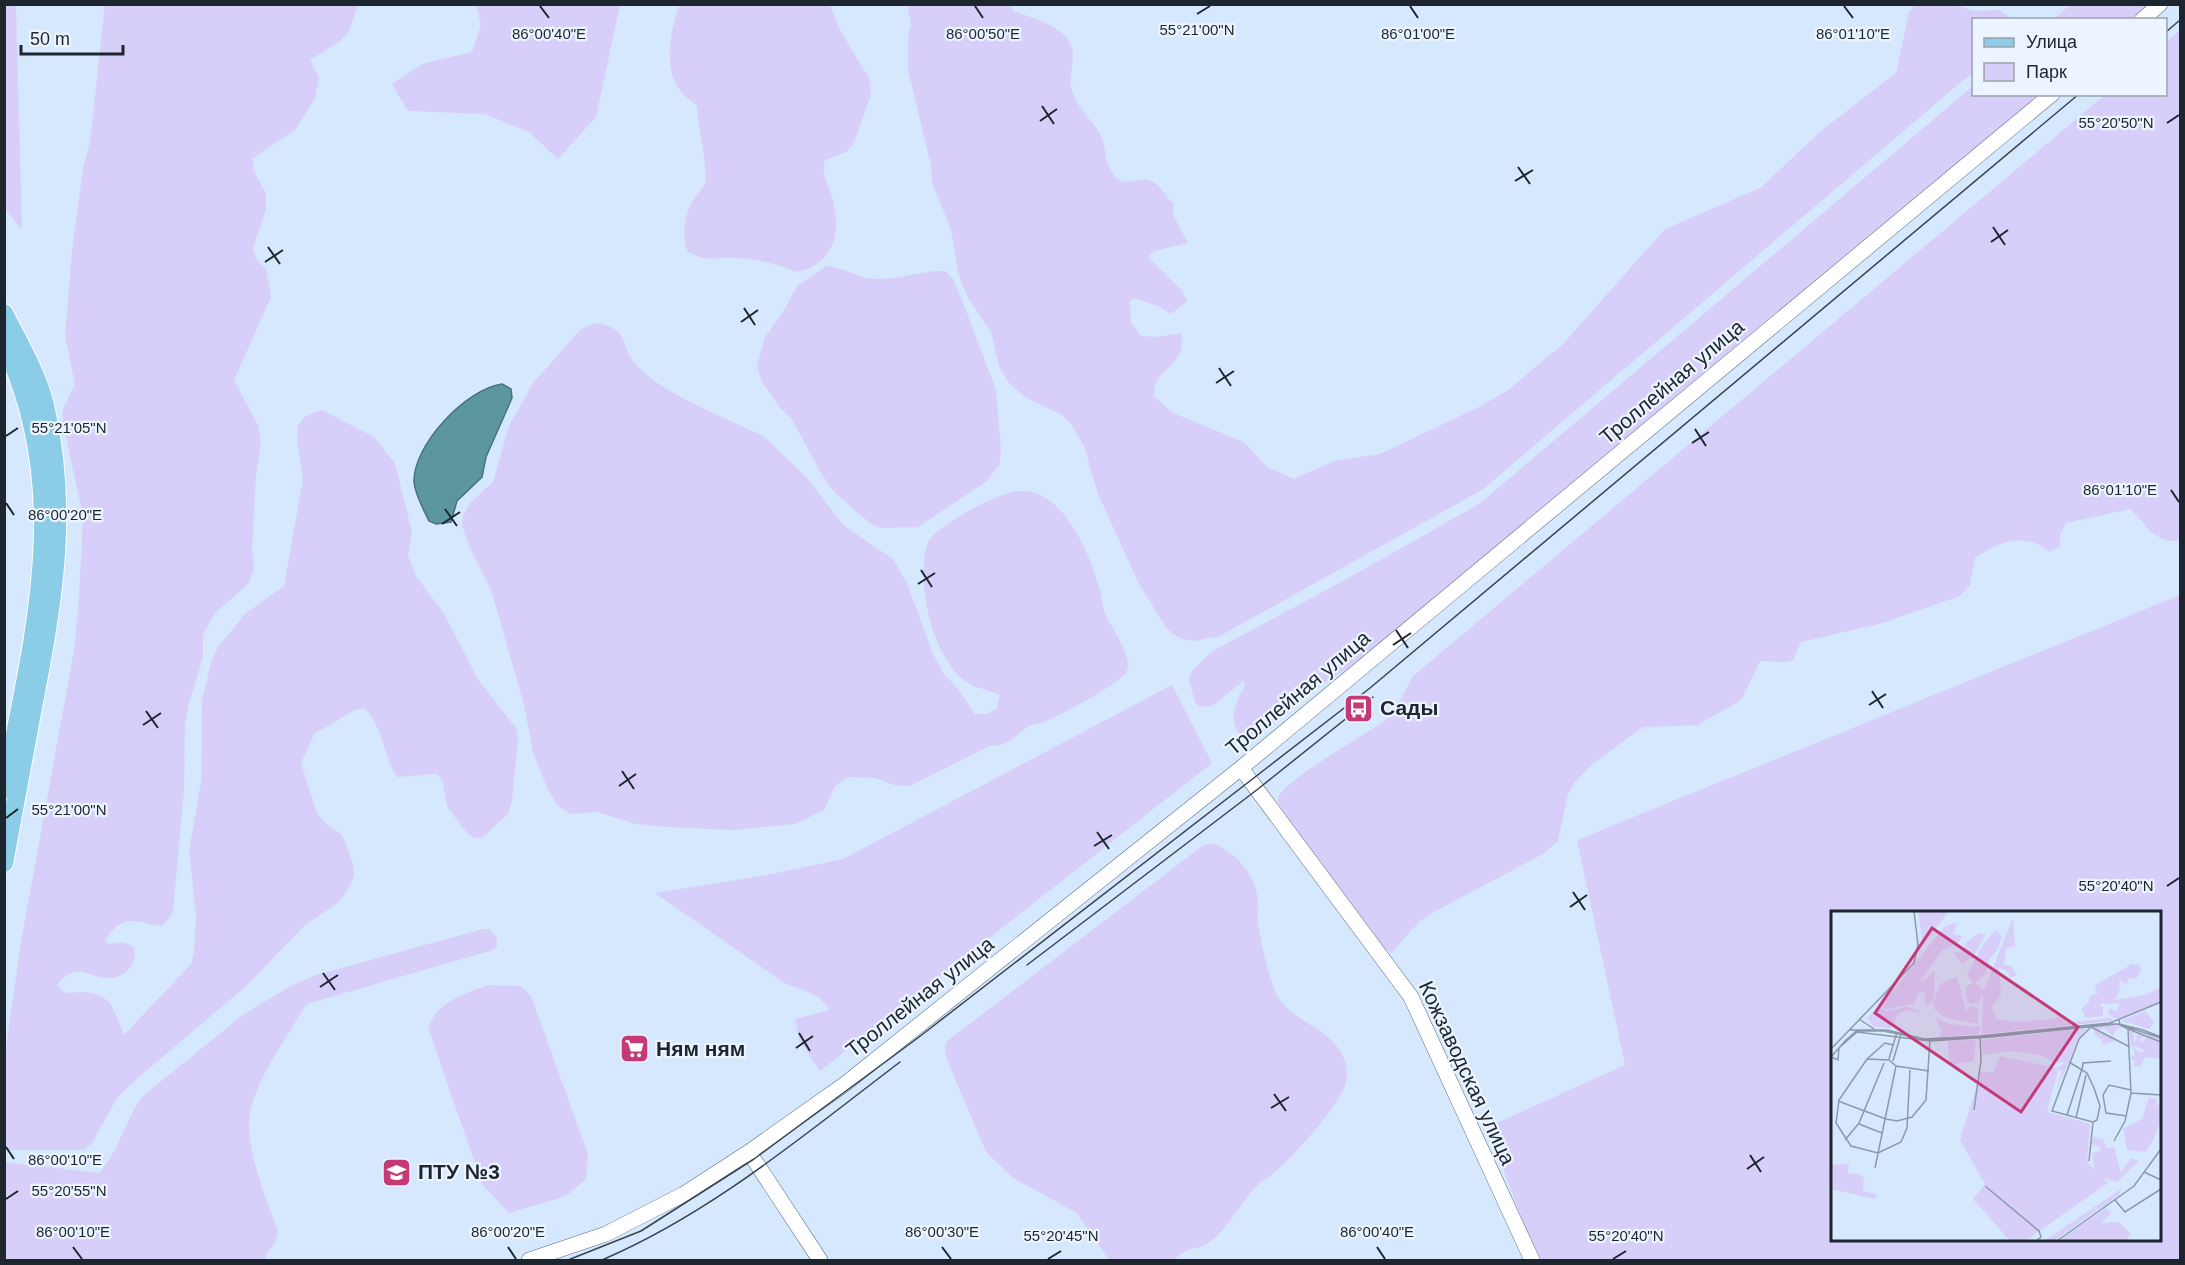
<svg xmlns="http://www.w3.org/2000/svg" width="2185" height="1265" font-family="Helvetica,sans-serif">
<rect width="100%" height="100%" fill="#d5e8fd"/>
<path fill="#d7cffa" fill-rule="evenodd" d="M5 4 16 5 22 229 5 210Z
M680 4 830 5 840 30 869 78 871 95 853 145 846 152 825 160C820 174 830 187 833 200 841 234 834 265 796 272 777 263 752 258 730 258 711 258 708 262 688 252 682 238 684 216 692 202 696 195 703 190 705 182 708 168 698 125 697 106 693 101 687 99 683 94 662 72 670 30 680 4Z
M105 5H358L349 31 339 42 310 60 319 77 315 98 296 129 252 159 254 171 266 194V209L253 248 256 259 266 269 271 297 234 380 258 425 261 442 256 476 252 546 254 569 249 583 215 613 203 635V658L188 706 185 726 184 790 173 911 170 918 161 926C135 922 124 912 105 940L109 944 124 942 134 947C138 964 126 978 108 978 88 978 77 960 57 985L65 993C109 989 110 999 124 1035L191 964 194 952 196 916 189 850 201 782 202 700 211 663 218 647 245 614 284 586 303 479 297 440 298 425 306 416 322 410 374 437 395 463 412 532 408 555 416 576 443 612 479 681 516 728 518 740 512 801 508 814 483 837 475 838 468 834 457 820 447 806 442 780 437 774 397 777C383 754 383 728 365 708L355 710 314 734 301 763 317 813 327 825 342 835 347 847 353 865 354 876 347 891 338 903 305 925 246 986 131 1084 117 1098 92 1143 84 1150H7L4 1149 5 1054 21 942 74 650 79 599 83 515 63 424V409L75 384 65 336 72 251 83 168 90 142Z
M476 5H620L596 117 558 159 529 132 485 114 408 111 392 84 422 64 472 52 481 25Z
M907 5H1010L1014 11C1034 19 1071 27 1073 54 1073 65 1070 76 1071 86 1075 110 1096 120 1103 141 1106 151 1105 162 1112 172 1125 192 1137 174 1152 181 1161 186 1166 197 1174 204L1173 215 1188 243 1155 251 1148 257 1181 289 1187 301 1171 314 1160 307 1134 298 1130 302 1131 322 1141 336 1157 337 1181 333C1188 369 1152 366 1154 396L1173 413 1244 442 1267 467 1294 479 1334 461 1380 454 1481 406 1508 390 1563 344 1665 229 1760 188 1822 130 1896 73 1909 12 1915 5H1956L1973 11 1999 10 2012 19 1974 20 1973 72 1482 490 1220 636 1194 641 1179 638 1167 629 1139 584 1098 494 1084 446 1072 425 1062 415 1025 397 1009 383 999 366 991 332 967 296 958 273 951 229 932 183 931 166 908 70V37L911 24Z
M2070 5H2149L2131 19 2053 20Z
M2180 30V540C2156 546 2146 523 2130 509L2066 523 2060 535V546L2050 552C2025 532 2000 541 1975 558L1970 585 1960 596 1879 624 1801 642 1793 660 1786 662 1760 661 1742 699 1731 706 1697 725 1643 727 1591 765 1574 783 1568 794 1558 841 1543 854 1432 913 1420 921 1392 952 1385 950 1282 811C1279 805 1276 800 1280 794 1293 776 1364 735 1386 720L1393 714 1413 676 2105 95 2166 94V43Z
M1973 86 1974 94 2042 95 1363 658 1314 690 1253 740 1248 741C1225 728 1234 704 1245 685L1244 681 1212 706 1200 707 1195 702 1189 680 1192 671 1211 652 1343 581 1479 504Z
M826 266C844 267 858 278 875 279 899 280 921 270 945 271L953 279 964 305 996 390 1001 452 999 465 987 481 918 527 881 528 871 524 833 491 818 468 792 419 779 407 762 382 757 366 765 337 783 312 797 286Z
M596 323C633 329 618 348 640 369 669 397 727 418 765 437L807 478 843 525 893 559 907 583 933 654 944 674 958 689 975 714H987L997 708 1000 695C990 690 979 689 970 684 933 664 914 580 928 543 933 531 948 524 958 517 975 507 1001 492 1021 491 1062 488 1090 554 1099 587 1102 595 1102 604 1105 613 1111 628 1133 656 1127 671 1122 683 1057 717 1042 723 1038 724 1033 724 1029 726 1020 731 1013 741 1003 744 999 746 994 745 990 746L910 786 894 785 875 778 848 777 835 786 824 810 795 824 733 830 666 827 636 824 597 812 571 814 558 806 548 790 533 752 524 705 492 593 468 543 462 526 463 516 470 503 493 482 509 426 533 383 581 329Z
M2180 595V1260H1537L1488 1127 1625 1065 1577 840ZM1832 912H2160V1240H1832Z
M1172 685 1212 763 820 1071 799 1040 795 1019 830 1010C820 994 804 990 786 984L655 893 767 875 843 859Z
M1212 843C1234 850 1257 876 1258 900 1259 907 1257 915 1258 923 1261 944 1267 968 1274 989 1287 1026 1348 1028 1347 1076 1346 1101 1293 1156 1274 1173 1268 1178 1261 1181 1256 1187 1239 1204 1227 1232 1205 1245 1200 1248 1193 1248 1188 1250 1182 1253 1178 1257 1173 1260 1165 1264 1121 1261 1109 1260L1077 1213 1013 1178 986 1152 948 1062 945 1051 946 1042 1202 846Z
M483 929H489L497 938V946L493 950 317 1001 306 1005 302 1011C285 1040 255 1081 250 1114 245 1149 266 1198 278 1231 277 1245 267 1249 265 1260H5V1162L99 1173C118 1154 125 1119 143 1096L244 1014 289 987 316 975Z
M489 985 521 986 531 996 588 1154 586 1179 566 1196 509 1213 482 1184 428 1027C439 1001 463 994 489 985Z"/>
<path fill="#5c969f" stroke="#49747d" stroke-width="1.5" d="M502 384 511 389 512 398 486 457 482 477 457 501 451 522 436 524 429 521C424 510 415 495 414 482 413 445 466 389 502 384Z"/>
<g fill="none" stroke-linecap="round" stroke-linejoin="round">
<defs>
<path id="minor" d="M2142 20 2160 4
M1241 768 1411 997 1532 1260
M749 1152 820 1260
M529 1260 606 1234 684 1194 749 1152 845 1084 1241 768 2052 94"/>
<path id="major" d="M4 313C19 343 37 373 45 405 69 510 54 598 34 702 24 755 14 809 4 863
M4 344C75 491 33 638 4 789"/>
</defs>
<use href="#minor" stroke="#586d84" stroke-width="16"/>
<use href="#major" stroke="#fff" stroke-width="20"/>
<use href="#minor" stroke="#fff" stroke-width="15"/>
<use href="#major" stroke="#8bcce6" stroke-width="18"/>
<path stroke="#39434e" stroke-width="1.5" d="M2166 32 2180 20
M1027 965 1258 789 1373 697
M568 1260 641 1231 754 1159 919 1037 1370 688 2079 94
M602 1260C712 1213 805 1134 900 1062"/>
</g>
<path fill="none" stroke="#1d262f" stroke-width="2" d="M540 6 549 18M975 6 983 18M1410 6 1418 18M1844 6 1853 18M1197 14 1210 6M1042 106 1054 124M1040 121 1057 109M2167 123 2179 115M1518 167 1530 184M1515 181 1533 170M1993 227 2005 245M1991 242 2008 230M268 247 280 264M265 262 283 250M744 308 755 325M741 322 758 310M1219 368 1231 386M1216 383 1234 371M1695 429 1706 446M6 436 18 428M1692 443 1709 432M2171 490 2179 502M6 503 14 515M445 509 457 526M442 524 460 512M921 570 932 587M918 584 935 573M1396 630 1408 648M1393 645 1411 633M1872 691 1883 708M1869 705 1886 694M146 711 158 728M143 725 161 713M622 771 634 789M619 786 636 774M6 818 18 809M1097 832 1109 849M1094 846 1112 835M2167 886 2179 878M1573 892 1585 910M1570 907 1587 895M323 973 335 990M320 987 338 975M799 1033 810 1051M796 1048 813 1036M1274 1094 1286 1111M1271 1108 1289 1097M6 1147 14 1159M1750 1155 1761 1172M1747 1169 1764 1157M6 1199 18 1191M73 1247 82 1259M508 1247 516 1259M942 1247 951 1259M1377 1247 1385 1259M1048 1259 1061 1251M1613 1259 1626 1251"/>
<defs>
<symbol id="bus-square" viewBox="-11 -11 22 22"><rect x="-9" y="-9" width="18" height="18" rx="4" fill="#c33a76" stroke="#ebf4ff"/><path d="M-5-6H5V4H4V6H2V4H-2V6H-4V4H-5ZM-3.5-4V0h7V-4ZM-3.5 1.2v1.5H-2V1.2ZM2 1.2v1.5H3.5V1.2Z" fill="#fff"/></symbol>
<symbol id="supermarket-square" viewBox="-11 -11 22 22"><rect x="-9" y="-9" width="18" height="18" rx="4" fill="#c33a76" stroke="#ebf4ff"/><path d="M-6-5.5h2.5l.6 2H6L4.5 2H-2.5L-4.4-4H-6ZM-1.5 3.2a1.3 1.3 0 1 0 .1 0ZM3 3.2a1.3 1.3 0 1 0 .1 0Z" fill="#fff"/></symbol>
<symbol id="university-square" viewBox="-11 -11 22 22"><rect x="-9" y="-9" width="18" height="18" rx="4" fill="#c33a76" stroke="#ebf4ff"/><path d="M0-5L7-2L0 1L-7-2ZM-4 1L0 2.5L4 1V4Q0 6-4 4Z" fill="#fff"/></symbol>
</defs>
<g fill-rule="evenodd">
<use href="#bus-square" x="1342" y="692" width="33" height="33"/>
<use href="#supermarket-square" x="618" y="1032" width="33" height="33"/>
<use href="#university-square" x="380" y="1156" width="33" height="33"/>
</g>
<g text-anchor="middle" stroke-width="4.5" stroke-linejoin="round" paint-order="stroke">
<g font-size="21" fill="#1d262f" stroke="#ebf4ff">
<text transform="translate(1672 382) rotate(-40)" y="7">Троллейная улица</text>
<text transform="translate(1298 693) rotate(-40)" y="7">Троллейная улица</text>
<text transform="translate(920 997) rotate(-38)" y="7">Троллейная улица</text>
<text transform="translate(1467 1073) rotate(65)" y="7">Кожзаводская улица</text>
</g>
<g font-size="21" font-weight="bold" fill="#1d262f" stroke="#ebf4ff" text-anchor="start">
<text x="1380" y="715">Сады</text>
<text x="656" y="1056">Ням ням</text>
<text x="418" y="1179">ПТУ №3</text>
</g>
</g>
<g transform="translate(1831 911)">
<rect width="330" height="330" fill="#d5e8fd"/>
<path d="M87 0H118L92 34ZM182 7 184 35 175 38 173 54 181 55 186 65 179 66 175 59 168 57 170 84 160 96 166 108 184 111 224 108 229 104 235 109 232 112 280 107 282 110 151 123 152 82 147 93 136 92 135 76 142 72 136 64 151 35 164 19 167 20 171 26 165 41 158 48 155 63 144 72 153 79ZM126 11 122 23 131 25 128 31 111 39 92 67 85 71 94 69 104 59 103 90 109 73 126 66 135 100 140 95 148 97 146 113 113 106 103 98V90L95 95 93 81 87 82 83 93 55 98 50 95 113 16ZM148 22 154 24 143 45 131 53 123 41 130 42 136 31ZM301 53 308 54 310 60 305 68 297 67 296 73 288 69 289 79 284 89 317 83 330 76V91L287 108 276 103 279 97 285 101 289 92 268 93 272 96V105L255 107 250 98 258 91V85L267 82 263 75ZM48 95 55 100 76 96 92 102 76 99 67 103 60 117 43 116 36 107ZM314 100 323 111 319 118 291 110ZM105 107 119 113 149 116 148 123 108 126 111 121ZM283 114 293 116 286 118 282 125 273 117 268 119 285 130 269 134 272 129 263 123 262 116ZM256 117 247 128 226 178 231 160 227 159 216 201 259 213 256 251 263 259 261 242 270 240 269 235 259 233 263 226 272 228 275 237 283 236 290 262 300 247 308 250 286 271 272 267 277 272 194 330H179L142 288 154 273 129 229 150 160 162 162 169 145 226 157 235 151 224 152 210 144 178 140 151 144 150 129ZM301 117 330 128V148L314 146 309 156 302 154 305 150 299 147 304 142 300 136 312 142 313 139 300 134 298 121H302L304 132 307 122 315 125 309 128 311 132 317 124ZM145 129 143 150 118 154 117 130ZM318 186 327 189 324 195 330 192V208L323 228 314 241 296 239 292 217 311 208ZM18 253 17 262 29 263 33 267 32 280 46 284 44 288 0 278V254ZM290 278 289 283 223 330H213ZM275 297 280 302 270 312 288 311 300 323 295 330H228Z" fill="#d7cffa"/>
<path fill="none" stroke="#8b9aab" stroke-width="1.5" d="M28 108 43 118M288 108 289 114 297 118 300 182 330 184M260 116 299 136M297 118 330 131M18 119H56L93 128 149 125 279 112 330 91M330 126 312 119 288 113H278L162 125 99 129 52 120H25L23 122 14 130 0 146 7 149 8 137 26 121 99 130 160 126 286 113 330 127M62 134 54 132 36 148 8 189 5 212 20 235 47 242 70 231 76 217 79 159M0 138 83 52 87 34 83 0M36 148 58 149 65 155 98 160M58 148 66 121M62 150 70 123M238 151 256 162 263 177 269 195 266 209 262 211M251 159 252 152 280 150M7 190 55 208 66 210 81 206 95 189 99 128M143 199 150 149 149 125M236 204 251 158M296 205 275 202 272 184 278 174 300 179M245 207 255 164M28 213 51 222M14 229 28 212 53 152M283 230 294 210 300 182M258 250 262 211 221 200 248 128 260 116M44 257 65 155M313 261 330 269M154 275 208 320 210 326 205 330M284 289 294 301 330 278M226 330 303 275 330 238"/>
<path fill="#c33a76" fill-opacity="0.15" stroke="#c33a76" stroke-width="3" d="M101 17 247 116 190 201 44 102Z"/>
<rect width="330" height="330" fill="none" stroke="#1d262f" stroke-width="3"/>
</g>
<g font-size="15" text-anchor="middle" fill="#1d262f" stroke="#ebf4ff" stroke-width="4.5" stroke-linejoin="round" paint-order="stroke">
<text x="1197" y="35">55°21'00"N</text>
<text x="549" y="39">86°00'40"E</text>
<text x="983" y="39">86°00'50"E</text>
<text x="1418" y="39">86°01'00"E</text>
<text x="1853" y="39">86°01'10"E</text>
<text x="2116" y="128">55°20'50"N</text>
<text x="69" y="433">55°21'05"N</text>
<text x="2120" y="495">86°01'10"E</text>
<text x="65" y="520">86°00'20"E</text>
<text x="69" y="815">55°21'00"N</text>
<text x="2116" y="891">55°20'40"N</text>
<text x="65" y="1165">86°00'10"E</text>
<text x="69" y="1196">55°20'55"N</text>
<text x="73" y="1237">86°00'10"E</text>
<text x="508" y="1237">86°00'20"E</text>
<text x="942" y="1237">86°00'30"E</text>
<text x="1377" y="1237">86°00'40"E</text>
<text x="1061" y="1241">55°20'45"N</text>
<text x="1626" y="1241">55°20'40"N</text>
</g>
<rect width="2185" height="1265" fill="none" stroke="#1d262f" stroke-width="12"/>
<rect x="1972" y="18" width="195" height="78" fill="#ebf4ff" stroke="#99a2ac" stroke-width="1.5"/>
<rect x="1984" y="38" width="30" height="9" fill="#8bcce6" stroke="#99a2ac" stroke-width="1.5"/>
<text x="2026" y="48" font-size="18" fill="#1d262f">Улица</text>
<rect x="1984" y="63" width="30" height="18" fill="#d7cffa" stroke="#99a2ac" stroke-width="1.5"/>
<text x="2026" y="78" font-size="18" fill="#1d262f">Парк</text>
<path d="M21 45v9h102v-9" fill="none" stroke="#1d262f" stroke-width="3"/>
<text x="30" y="45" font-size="18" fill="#1d262f" stroke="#ebf4ff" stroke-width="4.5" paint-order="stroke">50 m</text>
</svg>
